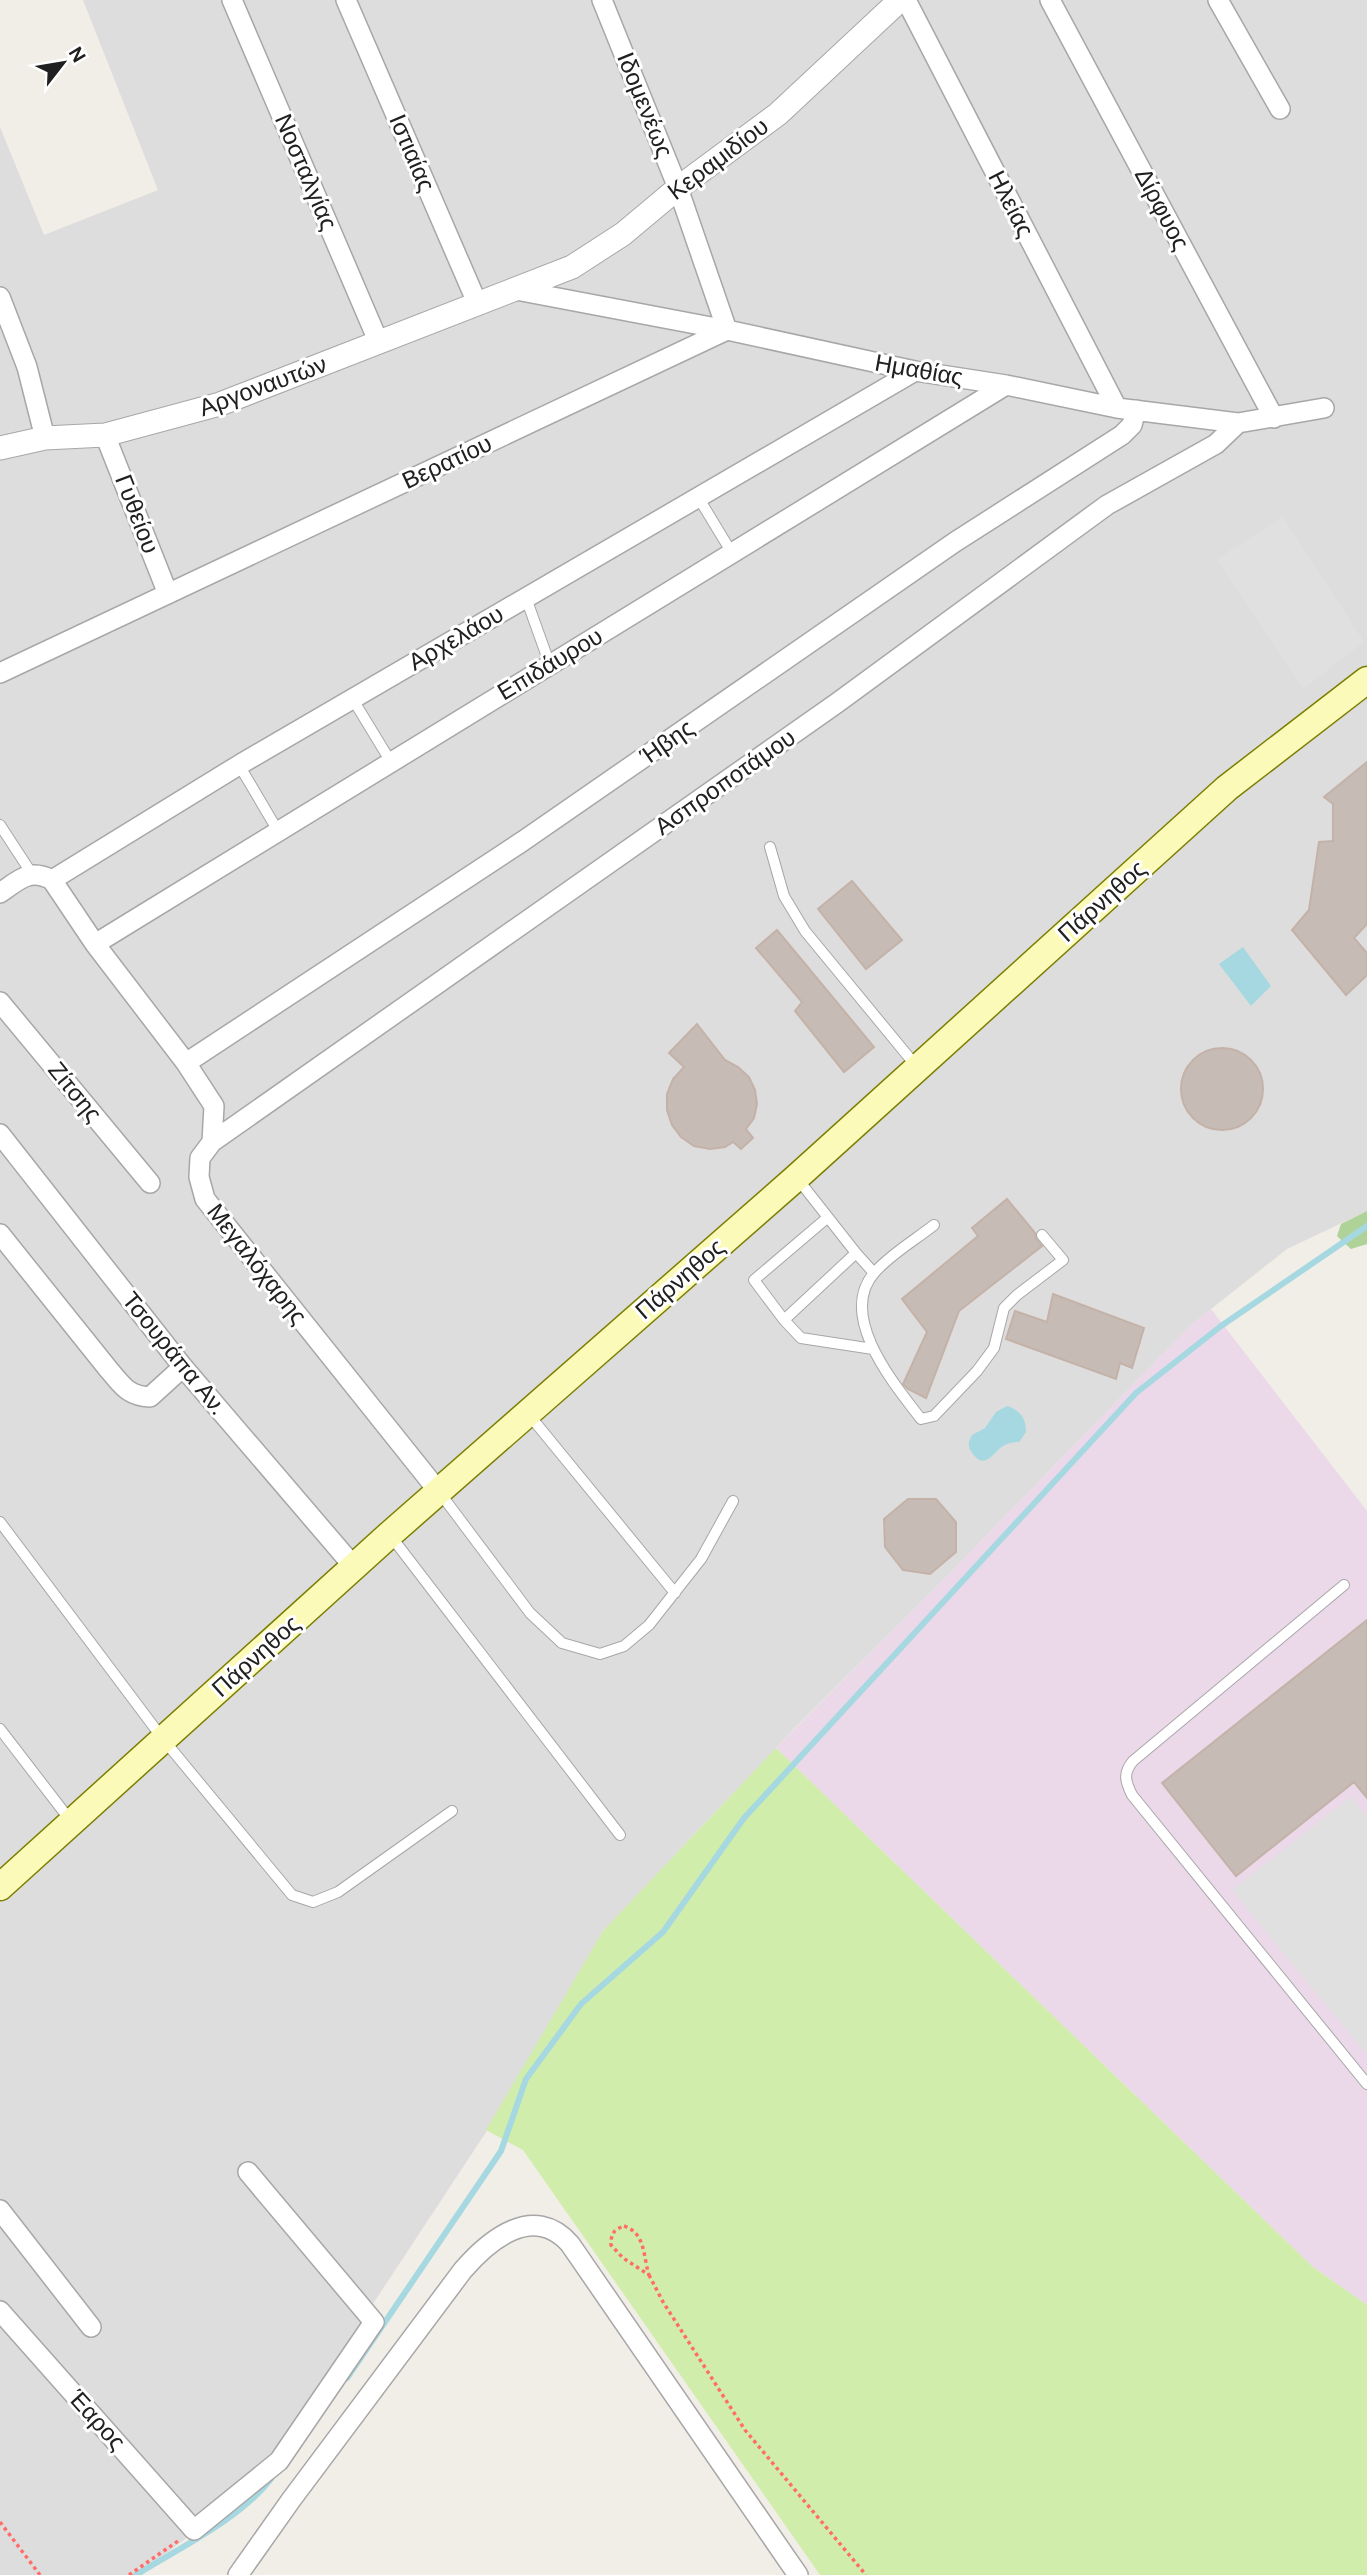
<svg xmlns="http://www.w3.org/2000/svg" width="1367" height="2575" font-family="'DM Sans',sans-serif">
<rect width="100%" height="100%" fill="#f1ede7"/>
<path fill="#dedddd" d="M83 0H1367V1211L1287 1249 1192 1324 949 1574 794 1729 603 1931 494 2120 253 2486 139 2575H0V127L44 235 158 190Z"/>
<path fill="#ebd8e9" d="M1211 1309 1367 1511V2305L1313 2267 776 1748 949 1574 1192 1324Z"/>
<path fill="#d1edab" d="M776 1748 1313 2267 1367 2305V2575H820L523 2150 486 2130 603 1931Z"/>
<path fill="#afd299" d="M1367 1211V1244L1351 1249 1337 1236 1341 1224Z"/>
<path fill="#e0e0e0" d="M1283 517 1364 642 1303 689 1217 559Z
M1351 1797 1367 1817V2055L1232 1890Z"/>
<path fill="#a5d8e0" d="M1243 947 1271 986 1251 1006 1219 964Z
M1007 1406C1020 1410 1026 1418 1026 1432L1019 1442C1013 1442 1008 1443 1003 1446 993 1452 984 1473 971 1451 967 1445 969 1441 972 1435L985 1428 996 1412Z"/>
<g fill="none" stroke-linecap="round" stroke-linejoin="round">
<path stroke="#a5d8e0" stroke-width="6" d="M347 2378 501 2151 526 2079 581 2004 663 1932 744 1818 1136 1393 1221 1326 1367 1226
M136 2575C179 2548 240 2519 271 2479"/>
</g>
<path fill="#c6bcb5" stroke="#c4b2a8" stroke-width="2" d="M1367 762V924L1354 938 1367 953V975L1346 995 1292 930 1309 910 1319 842 1333 841V804L1324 797Z
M852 881 902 940 866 969 818 909Z
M777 930 874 1047 844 1072 795 1011 802 1002 756 948Z
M697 1024 725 1060 738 1067 749 1077 755 1090 757 1104 754 1118 746 1129 753 1138 741 1149 733 1142 725 1147 710 1149 694 1146 681 1137 672 1125 667 1110V1094L673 1079 684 1067 669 1053Z
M1181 1089a41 41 0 1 1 82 0a41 41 0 1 1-82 0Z
M1007 1199 1035 1233 1036 1239 1042 1246 959 1311 926 1398 908 1389 903 1384 927 1332 902 1299 978 1236 972 1228Z
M1053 1294 1144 1328 1132 1368 1120 1363 1116 1379 1006 1339 1015 1311 1047 1322Z
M908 1499H936L956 1522V1552L930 1574 903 1570 885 1547 884 1519Z
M1367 1620V1798L1354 1782 1236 1876 1162 1783Z"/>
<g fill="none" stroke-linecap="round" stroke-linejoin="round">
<defs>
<path id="service" d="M698 497 732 553
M526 598 550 665
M352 698 391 762
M239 765 278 831
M0 825 32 874
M770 847 784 896 805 931 917 1067
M797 1178 856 1253 784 1320 801 1338 873 1349
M934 1225C915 1240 891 1254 875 1272 836 1315 894 1384 921 1419L934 1416 977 1371 994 1348 1004 1308 1017 1295 1063 1260 1042 1235
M856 1253 874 1273
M784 1320 754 1280 827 1218
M530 1416 675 1593
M440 1493 530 1613 562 1643 600 1654 624 1646 649 1625 701 1559 733 1501
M0 1522 163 1739 292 1895 313 1902 338 1892 452 1811
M390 1535 620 1835
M1344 1585 1133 1761C1123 1773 1125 1781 1132 1795L1367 2084
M0 1729 70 1820"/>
<path id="minor" d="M232 0 379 343
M346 0 478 305
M906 0 1117 408
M1050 0 1274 418
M1218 0 1280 109
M516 290 727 330 915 371 1006 385 1117 408 1238 423 1324 408
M0 297 27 367 45 438
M105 435 168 594
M0 673 727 330 678 188 602 0
M52 880 239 765 915 371
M52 880 95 944 186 1063 214 1106 212 1142 200 1158 199 1177 205 1199 439 1492
M0 893C19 880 29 868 52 880
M95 944 1006 385
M0 1002 150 1183
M186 1063 523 841 955 542 1122 435 1132 425 1136 410
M0 1134 183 1367 355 1568
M212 1142 837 703 1107 505 1216 444 1238 423
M0 1234 109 1370C123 1386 128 1396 150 1397L183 1367
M0 2210 91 2327
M0 2311 194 2530 279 2461 374 2322 248 2172
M238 2575 291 2500 463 2270C490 2239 534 2203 570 2244L798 2575"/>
<path id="tertiary" d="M0 448 45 438 105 435 220 404 572 267 623 234 678 188 778 114 900 0"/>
<path id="secondary" d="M0 1887 389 1535 797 1177 1227 788 1367 680"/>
</defs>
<use href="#service" stroke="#a7a7a7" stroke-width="12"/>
<use href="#minor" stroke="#a7a7a7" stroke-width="22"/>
<use href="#tertiary" stroke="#a7a7a7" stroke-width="25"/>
<use href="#secondary" stroke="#7b7f00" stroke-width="29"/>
<path stroke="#ff6d6a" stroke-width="3.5" stroke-dasharray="3.5 3.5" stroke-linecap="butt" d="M624 2226C646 2233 643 2257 649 2275L623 2258 611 2245C611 2234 613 2230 624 2226Z
M649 2275 663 2302 745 2430 866 2575
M0 2522 40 2575
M129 2575 178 2541"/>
<use href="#service" stroke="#fff" stroke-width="10"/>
<use href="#minor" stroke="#fff" stroke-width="19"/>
<use href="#tertiary" stroke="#fff" stroke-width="23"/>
<use href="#secondary" stroke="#fcfab9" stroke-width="26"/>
</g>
<g text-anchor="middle" stroke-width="6" stroke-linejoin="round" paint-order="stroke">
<g font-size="24" fill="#202020" stroke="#fff">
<text transform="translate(645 105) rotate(68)" y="8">Ιδομενέως</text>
<text transform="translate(412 153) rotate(67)" y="8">Ιστιαίας</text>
<text transform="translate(718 159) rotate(-37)" y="8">Κεραμιδίου</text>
<text transform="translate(306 172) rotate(67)" y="8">Νοσταλγίας</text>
<text transform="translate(1011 204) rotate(63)" y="8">Ηλείας</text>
<text transform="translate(1162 209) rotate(62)" y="8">Δίρφυος</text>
<text transform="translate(919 370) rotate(10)" y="8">Ημαθίας</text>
<text transform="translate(263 386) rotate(-20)" y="8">Αργοναυτών</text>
<text transform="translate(447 462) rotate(-25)" y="8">Βερατίου</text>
<text transform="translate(137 514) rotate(69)" y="8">Γυθείου</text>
<text transform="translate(456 638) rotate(-30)" y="8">Αρχελάου</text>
<text transform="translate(550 664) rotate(-31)" y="8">Επιδάυρου</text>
<text transform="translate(667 742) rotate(-35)" y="8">Ήβης</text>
<text transform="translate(725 782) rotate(-35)" y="8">Ασπροποτάμου</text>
<text transform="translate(1102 901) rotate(-42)" y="8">Πάρνηθος</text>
<text transform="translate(75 1092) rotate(51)" y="8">Ζίτσης</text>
<text transform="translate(257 1264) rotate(52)" y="8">Μεγαλόχαρης</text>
<text transform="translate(680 1279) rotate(-41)" y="8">Πάρνηθος</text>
<text transform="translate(174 1353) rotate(51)" y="8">Τσουράπα Αν.</text>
<text transform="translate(256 1656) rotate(-42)" y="8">Πάρνηθος</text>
<text transform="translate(97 2420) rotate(48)" y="8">Έαρος</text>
</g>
</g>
<g transform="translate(63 63) rotate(59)" stroke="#ffffff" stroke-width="5" paint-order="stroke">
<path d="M0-5L12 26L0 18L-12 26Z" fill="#202020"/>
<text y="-10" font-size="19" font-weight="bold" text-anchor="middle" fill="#202020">N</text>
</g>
</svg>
